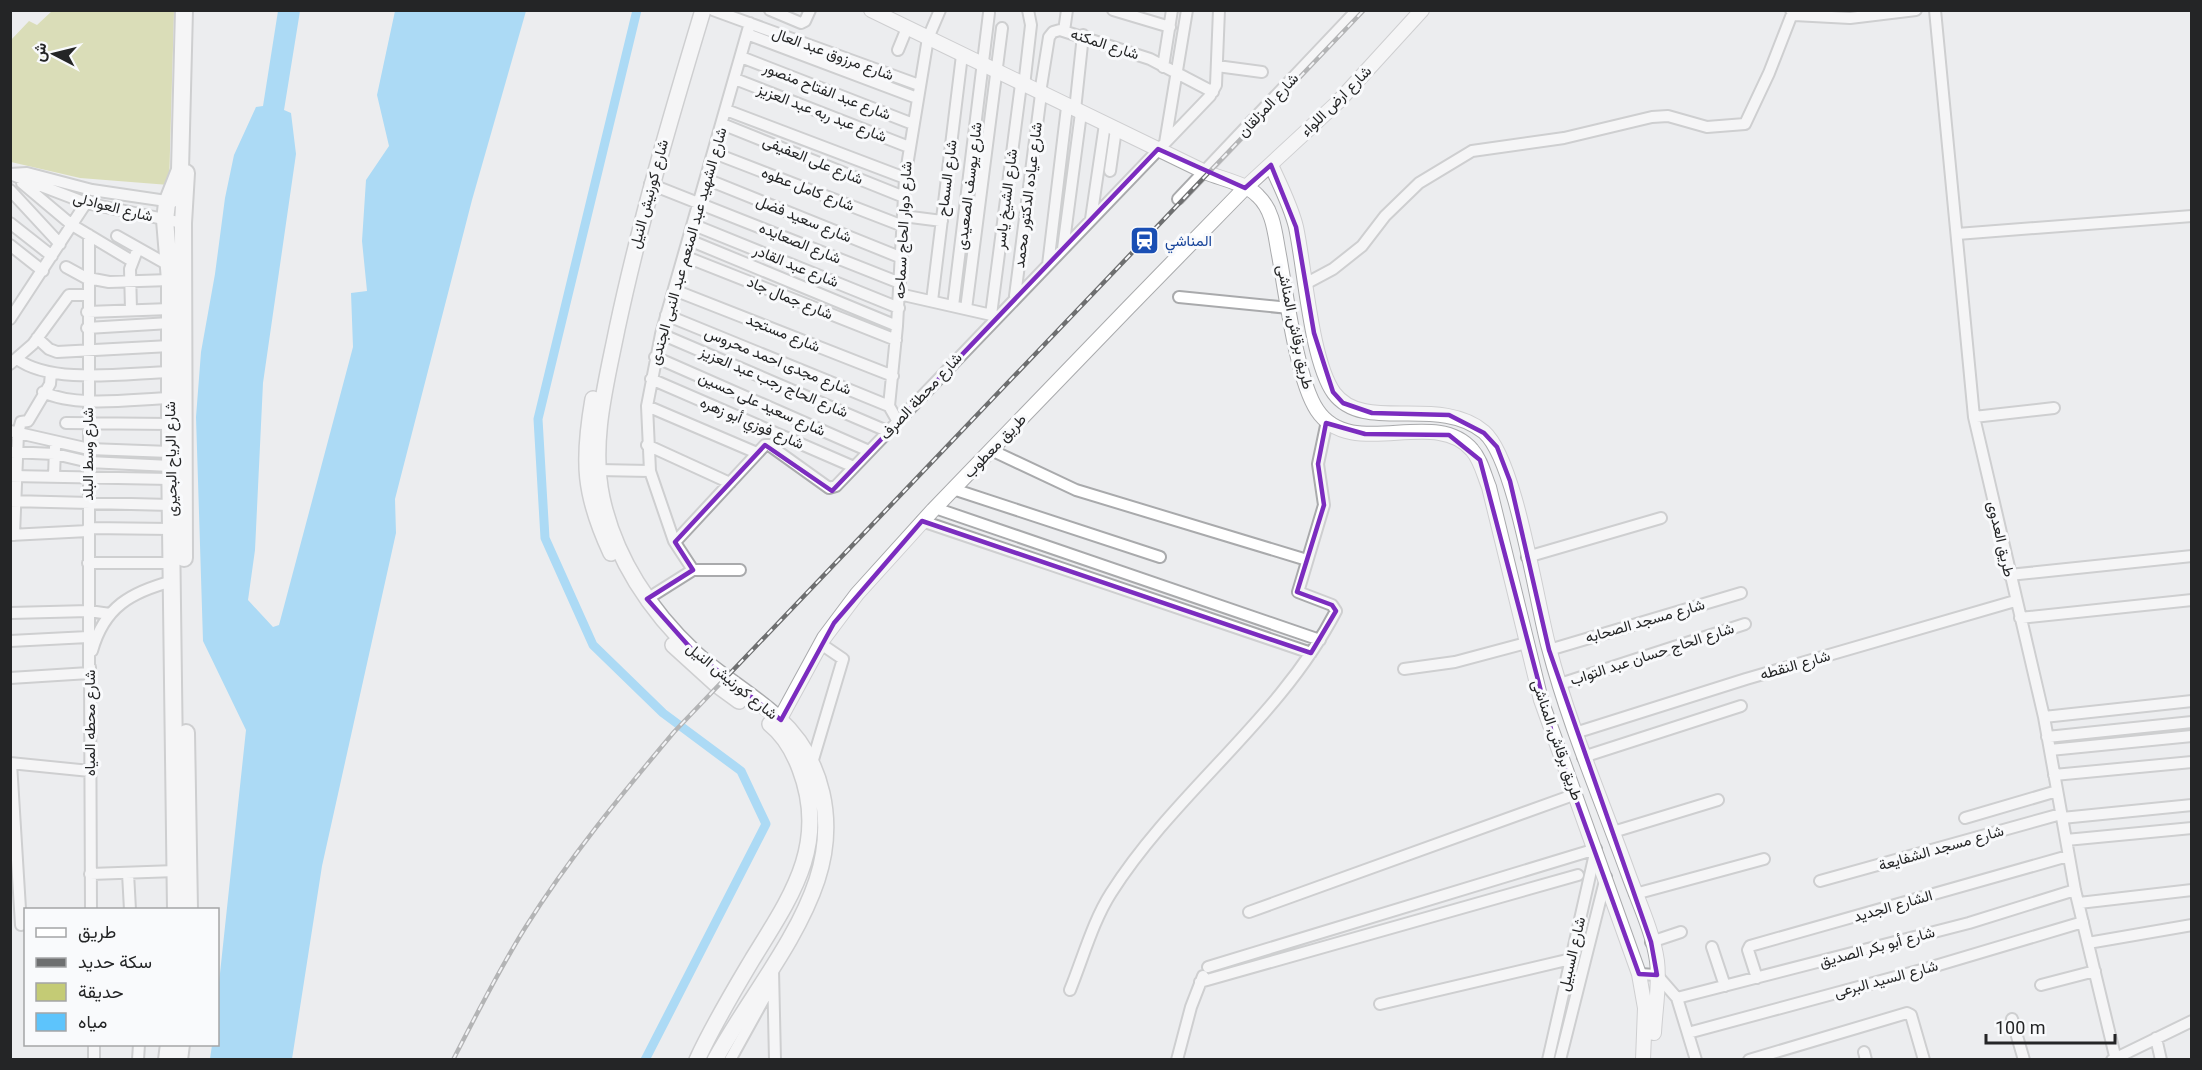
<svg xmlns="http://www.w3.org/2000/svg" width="2202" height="1070" font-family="Roboto,Vazirmatn,sans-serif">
<rect width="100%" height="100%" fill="#ecedef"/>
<path fill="#c4cb75" d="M52 11H174L169 185 80 178 11 162V40L29 21 37 25Z"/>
<path fill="#5dc4fc" d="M278 11H300L284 110 291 113 296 154 263 383 255 550 248 600 273 627 279 625 353 347 351 293 367 291 362 241 366 180 389 146 377 95 395 11H526L472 200 395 499 396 533 322 866 292 1059H210L212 1045 218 1044V992L246 730 203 641 196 417 201 352 215 274 225 198 234 155 256 107 263 106Z"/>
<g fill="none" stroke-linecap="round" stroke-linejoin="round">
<path stroke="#5dc4fc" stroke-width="9" d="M637 10 538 419 545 538 593 645 663 713 741 771 766 824 645 1060"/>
<defs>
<path id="minor" d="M713 10 919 85
M770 10 801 23 805 21 810 10
M1113 10 1170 27
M1791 10 1794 15 1850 18 1916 10
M1935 10 1974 417 2044 717 2075 890 2116 1060
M1064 31 1067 10
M747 34 917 98
M898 50 907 28
M741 57 913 124
M1217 66 1262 72
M1163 67 1172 10
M735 79 909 147
M1024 86 1031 25 1028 10
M1040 93 1049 37 1053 32 1060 30 1150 59 1213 92
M726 110 905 178
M1075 110 1083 35
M722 124 904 197
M1165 143 1187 10
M714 153 903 226
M1110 171 1116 129
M10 174 86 203 183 223
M10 174 27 173 92 190 173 202
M706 179 902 258
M22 183 72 225 132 261
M650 184 900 283
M10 190 60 244
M1178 199 1357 10
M903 216 942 221
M1091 219 1105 124
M10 223 52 256
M694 225 899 308
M1957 234 2192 216
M117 236 170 266
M689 240 897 326
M10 245 43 271
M1063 249 1081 113
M684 256 896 340
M1048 265 1067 107
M66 267 88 279
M88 278 109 282 170 280
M1305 284 1333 269 1362 246 1385 216 1419 183 1472 151 1564 138 1652 117 1668 116 1707 127 1745 124 1769 73 1792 14
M674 290 893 376
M899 294 996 316
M1015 296 1041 94
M1179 297 1289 308
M932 301 962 55
M953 306 989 13
M966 309 1002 28
M131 310 130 269 138 248
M87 312 170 309
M666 315 889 406
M991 315 1021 84
M10 319 86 203
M87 328 170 323
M661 334 887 431
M37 338 49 349 57 352 170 346
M655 357 869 451
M17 359C52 385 127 373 170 372
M10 364 33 344 69 295H87
M651 379 854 467
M43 392C77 408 133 399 170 398
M647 406 757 453
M1974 417 2054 408
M897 420 889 406 897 326 905 178 928 38 940 10
M66 423 170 424
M10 431 89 449 170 452
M647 445 730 483
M991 450 1076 490 1307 560
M10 452 55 454 89 462 170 466
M598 470 650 471
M11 476 171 479
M54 477 55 447
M953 489 1160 557
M10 501 171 505
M935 508 1320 640
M922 521 1311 653
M88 528 172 529
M10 535 88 531
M14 535 18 433 21 422 28 421 50 384 51 373
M675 542 765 445H769L829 488 836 486 1210 96 1216 85 1219 10
M1527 557 1661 518
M88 563H173
M693 570 674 541 650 471 647 406 661 334 750 23
M2009 575 2192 556
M647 599 693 570H740
M10 613 89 611 110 614
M2020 618 2192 600
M10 641 88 637
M1549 650 1741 593
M92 651C104 607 131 592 173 581
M90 667 91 910
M1404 669 1455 662 1526 643
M10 678 89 673V235
M1560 684 1745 624
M2044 717 2192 701
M1575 733 1746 679 2015 601
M2047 737 2192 722
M2050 750 2192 736
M1583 757 1741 706
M10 763 90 771
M11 763 21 925
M812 763 843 659 821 644
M2054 775 2192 762
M1965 818 2057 791
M2062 818 2192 805
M1613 832 1718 800
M2066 840 2192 828
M128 873 130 910
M90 874 176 871
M1820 881 2061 814
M1635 894 1764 859
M2079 903 2192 890
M1249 912 1576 794
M1651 942 1681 932
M2088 943 2192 925
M1712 947 1725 986
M1208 967 1596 849 1548 1060
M773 970 775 1060
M1639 974 1657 975 1677 998 1696 1060
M1757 978 1748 950 1750 946 2068 856
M1200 982 1578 875
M2041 985 2095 971
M1070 990C1083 958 1093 921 1111 893 1176 791 1280 719 1336 611L1332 605 1298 592 1324 505 1318 464 1327 421
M1677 998 1969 923 2075 890
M1380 1004 1571 959
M2012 1019 2024 1060
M1688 1033 1925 969 2083 922
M2156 1038 2161 1060
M94 1044V1060
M1864 1052 1866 1060
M138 1060 139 1044
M730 1060 771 986
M1177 1060 1191 1007 1203 976
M1560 1060 1606 877
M1749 1060 1907 1013 1911 1015 1924 1060
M2112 1060 2192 1021"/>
<path id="tertiary" d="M871 10 1205 172C1221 179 1246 183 1258 196 1274 211 1275 235 1279 255 1286 293 1297 380 1317 410 1351 462 1435 406 1472 450 1481 460 1484 475 1489 487L1541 700 1639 974 1645 1008 1643 1060
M1271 165C1280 185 1291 206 1296 227 1305 269 1311 361 1334 393 1364 434 1439 394 1484 432 1516 460 1536 601 1549 648 1569 725 1601 798 1628 873 1638 901 1653 932 1657 961 1660 984 1655 1010 1654 1033
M775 728 824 638 857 594 933 510 1128 308 1245 188 1338 102 1422 10"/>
<path id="secondary" d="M703 10C671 116 640 221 617 329 606 384 590 442 602 498 615 558 650 611 695 653 721 677 752 694 778 718 824 760 836 822 817 880 796 943 747 1001 715 1060
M593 399C582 462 584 495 611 553
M673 645 717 685 739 701
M697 1060C713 1025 733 992 752 960 790 898 829 845 800 769 794 753 784 735 770 724"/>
<path id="primary" d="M184 558 183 223 186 173
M186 733 189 910
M176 910 170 452V280L165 220 167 203 180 170 184 10
M167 1060 169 1044
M179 1060 181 1044"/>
</defs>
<use href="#minor" stroke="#a9aaac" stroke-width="14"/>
<use href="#tertiary" stroke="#a9aaac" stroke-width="16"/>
<use href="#secondary" stroke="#a9aaac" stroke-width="18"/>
<use href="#primary" stroke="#a9aaac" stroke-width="20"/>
<use href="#minor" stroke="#fff" stroke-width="10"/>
<use href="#tertiary" stroke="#fff" stroke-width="14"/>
<use href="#secondary" stroke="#fff" stroke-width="15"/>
<use href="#primary" stroke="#fff" stroke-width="16"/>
<defs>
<path id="rail" d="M453 1060C476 1015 499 970 525 928 569 858 621 795 674 732L1364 10"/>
</defs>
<use href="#rail" stroke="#6e6f70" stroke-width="4.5"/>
<use href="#rail" stroke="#f9fafc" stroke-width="2" stroke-dasharray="7" stroke-linecap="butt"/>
</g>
<path d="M0 0H2202V1070H0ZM1158 149 1245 188 1271 165 1296 227 1314 333 1333 392 1343 403 1372 413 1449 415 1484 433 1497 447 1510 481 1549 650 1651 942 1657 975 1639 974 1552 733 1480 460 1449 435 1365 434 1326 423 1318 464 1324 505 1297 592 1332 605 1336 611 1311 653 922 521 834 623 781 720 695 653 647 599 693 570 675 542 765 445 832 491Z" fill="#ecedef" fill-opacity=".55" fill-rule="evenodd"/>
<path fill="none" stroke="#7b2cbf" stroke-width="4.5" stroke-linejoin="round" d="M1158 149 1245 188 1271 165 1296 227 1314 333 1333 392 1343 403 1372 413 1449 415 1484 433 1497 447 1510 481 1549 650 1651 942 1657 975 1639 974 1552 733 1480 460 1449 435 1365 434 1326 423 1318 464 1324 505 1297 592 1332 605 1336 611 1311 653 922 521 834 623 781 720 695 653 647 599 693 570 675 542 765 445 832 491Z"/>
<defs>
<symbol id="station-square" viewBox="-11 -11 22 22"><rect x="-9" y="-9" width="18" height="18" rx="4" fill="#1a4fb4" stroke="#f9fafc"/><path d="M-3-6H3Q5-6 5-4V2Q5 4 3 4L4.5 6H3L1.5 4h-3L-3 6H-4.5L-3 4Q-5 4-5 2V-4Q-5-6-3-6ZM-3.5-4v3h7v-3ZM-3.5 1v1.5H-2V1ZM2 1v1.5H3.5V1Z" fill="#fff"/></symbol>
</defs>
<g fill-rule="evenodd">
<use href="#station-square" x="1128" y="224" width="33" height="33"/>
</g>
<g text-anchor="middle" stroke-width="6" stroke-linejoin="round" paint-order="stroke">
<g font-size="15" fill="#242526" stroke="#f9fafc">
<text transform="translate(1105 44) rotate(18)" y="5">شارع المكنه</text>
<text transform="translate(833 54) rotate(20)" y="5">شارع مرزوق عبد العال</text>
<text transform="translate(827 91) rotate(21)" y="5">شارع عبد الفتاح منصور</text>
<text transform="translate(1336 101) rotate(-45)" y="5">شارع ارض اللواء</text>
<text transform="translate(1268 105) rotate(-47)" y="5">شارع المزلقان</text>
<text transform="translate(822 113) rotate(21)" y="5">شارع عبد ربه عبد العزيز</text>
<text transform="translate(813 160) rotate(22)" y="5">شارع على العفيفى</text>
<text transform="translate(947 178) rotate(-83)" y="5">شارع السماح</text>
<text transform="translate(969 186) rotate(-83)" y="5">شارع يوسف الصعيدى</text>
<text transform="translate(808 189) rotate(21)" y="5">شارع كامل عطوه</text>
<text transform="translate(649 194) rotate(-75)" y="5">شارع كورنيش النيل</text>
<text transform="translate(1028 195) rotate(-83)" y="5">شارع عياده الدكتور محمد</text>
<text transform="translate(1006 199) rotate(-83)" y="5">شارع الشيخ ياسر</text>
<text transform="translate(113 207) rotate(14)" y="5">شارع العوادلى</text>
<text transform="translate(804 219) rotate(22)" y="5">شارع سعيد فضل</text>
<text transform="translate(903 230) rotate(-87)" y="5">شارع دوار الحاج سماحه</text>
<text transform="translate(800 243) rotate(22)" y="5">شارع الصعايده</text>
<text transform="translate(688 246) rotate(-74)" y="5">شارع الشهيد عبد المنعم عبد النبى الجندى</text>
<text transform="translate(796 266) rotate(22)" y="5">شارع عبد القادر</text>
<text transform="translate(790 298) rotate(22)" y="5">شارع جمال جاد</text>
<text transform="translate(1295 327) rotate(78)" y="5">طريق برقاش, المناشى</text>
<text transform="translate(783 333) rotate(22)" y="5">شارع مستجد</text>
<text transform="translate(778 361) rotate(22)" y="5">شارع مجدى احمد محروس</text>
<text transform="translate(774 382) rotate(23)" y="5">شارع الحاج رجب عبد العزيز</text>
<text transform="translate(921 396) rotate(-47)" y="5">شارع محطة الصرف</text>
<text transform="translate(762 404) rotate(24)" y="5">شارع سعيد على حسين</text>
<text transform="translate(752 423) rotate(23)" y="5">شارع فوزي أبو زهره</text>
<text transform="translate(995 446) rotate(-46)" y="5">طريق معطوب</text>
<text transform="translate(88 454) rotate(-90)" y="5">شارع وسط البلد</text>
<text transform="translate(171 459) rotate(-91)" y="5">شارع الرياح البحيرى</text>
<text transform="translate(2001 539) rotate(77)" y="5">طريق العدوى</text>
<text transform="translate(1645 621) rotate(-16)" y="5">شارع مسجد الصحابه</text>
<text transform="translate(1652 654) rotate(-18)" y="5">شارع الحاج حسان عبد التواب</text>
<text transform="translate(1795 665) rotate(-16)" y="5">شارع النقطه</text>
<text transform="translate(732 681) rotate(39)" y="5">شارع كورنيش النيل</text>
<text transform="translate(90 723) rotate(-90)" y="5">شارع محطه المياه</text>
<text transform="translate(1557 740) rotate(71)" y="5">طريق برقاش, المناشى</text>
<text transform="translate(1941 848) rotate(-16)" y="5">شارع مسجد الشفايعة</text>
<text transform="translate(1893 906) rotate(-16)" y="5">الشارع الجديد</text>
<text transform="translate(1877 947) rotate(-15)" y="5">شارع أبو بكر الصديق</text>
<text transform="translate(1572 954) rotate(-77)" y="5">شارع السبيل</text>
<text transform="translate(1886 979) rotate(-15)" y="5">شارع السيد البرعى</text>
</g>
<g font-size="15" fill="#164399" stroke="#f9fafc" text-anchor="start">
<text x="1165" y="246">المناشي</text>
</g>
</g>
<rect width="2202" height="1070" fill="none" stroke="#242526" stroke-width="24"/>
<rect x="24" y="908" width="195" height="138" fill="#f9fafc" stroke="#a4a5a6" stroke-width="1.5"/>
<rect x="36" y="928" width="30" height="9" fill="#ffffff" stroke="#a4a5a6" stroke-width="1.5"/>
<text x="78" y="938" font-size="18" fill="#242526">طريق</text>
<rect x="36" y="958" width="30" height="9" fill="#6e6f70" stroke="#a4a5a6" stroke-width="1.5"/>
<text x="78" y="968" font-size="18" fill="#242526">سكة حديد</text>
<rect x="36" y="983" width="30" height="18" fill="#c4cb75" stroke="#a4a5a6" stroke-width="1.5"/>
<text x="78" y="998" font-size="18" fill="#242526">حديقة</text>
<rect x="36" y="1013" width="30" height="18" fill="#5dc4fc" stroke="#a4a5a6" stroke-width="1.5"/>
<text x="78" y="1028" font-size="18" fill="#242526">مياه</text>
<g transform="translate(54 54) rotate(277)" stroke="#f9fafc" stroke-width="4.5" paint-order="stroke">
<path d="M0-4.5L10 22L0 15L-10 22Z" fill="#242526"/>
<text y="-9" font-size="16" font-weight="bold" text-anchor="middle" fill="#242526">ش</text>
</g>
<path d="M1986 1034v9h129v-9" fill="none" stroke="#242526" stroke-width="3"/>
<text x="1995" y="1034" font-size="18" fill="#242526" stroke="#f9fafc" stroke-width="4.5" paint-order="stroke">100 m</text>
</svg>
